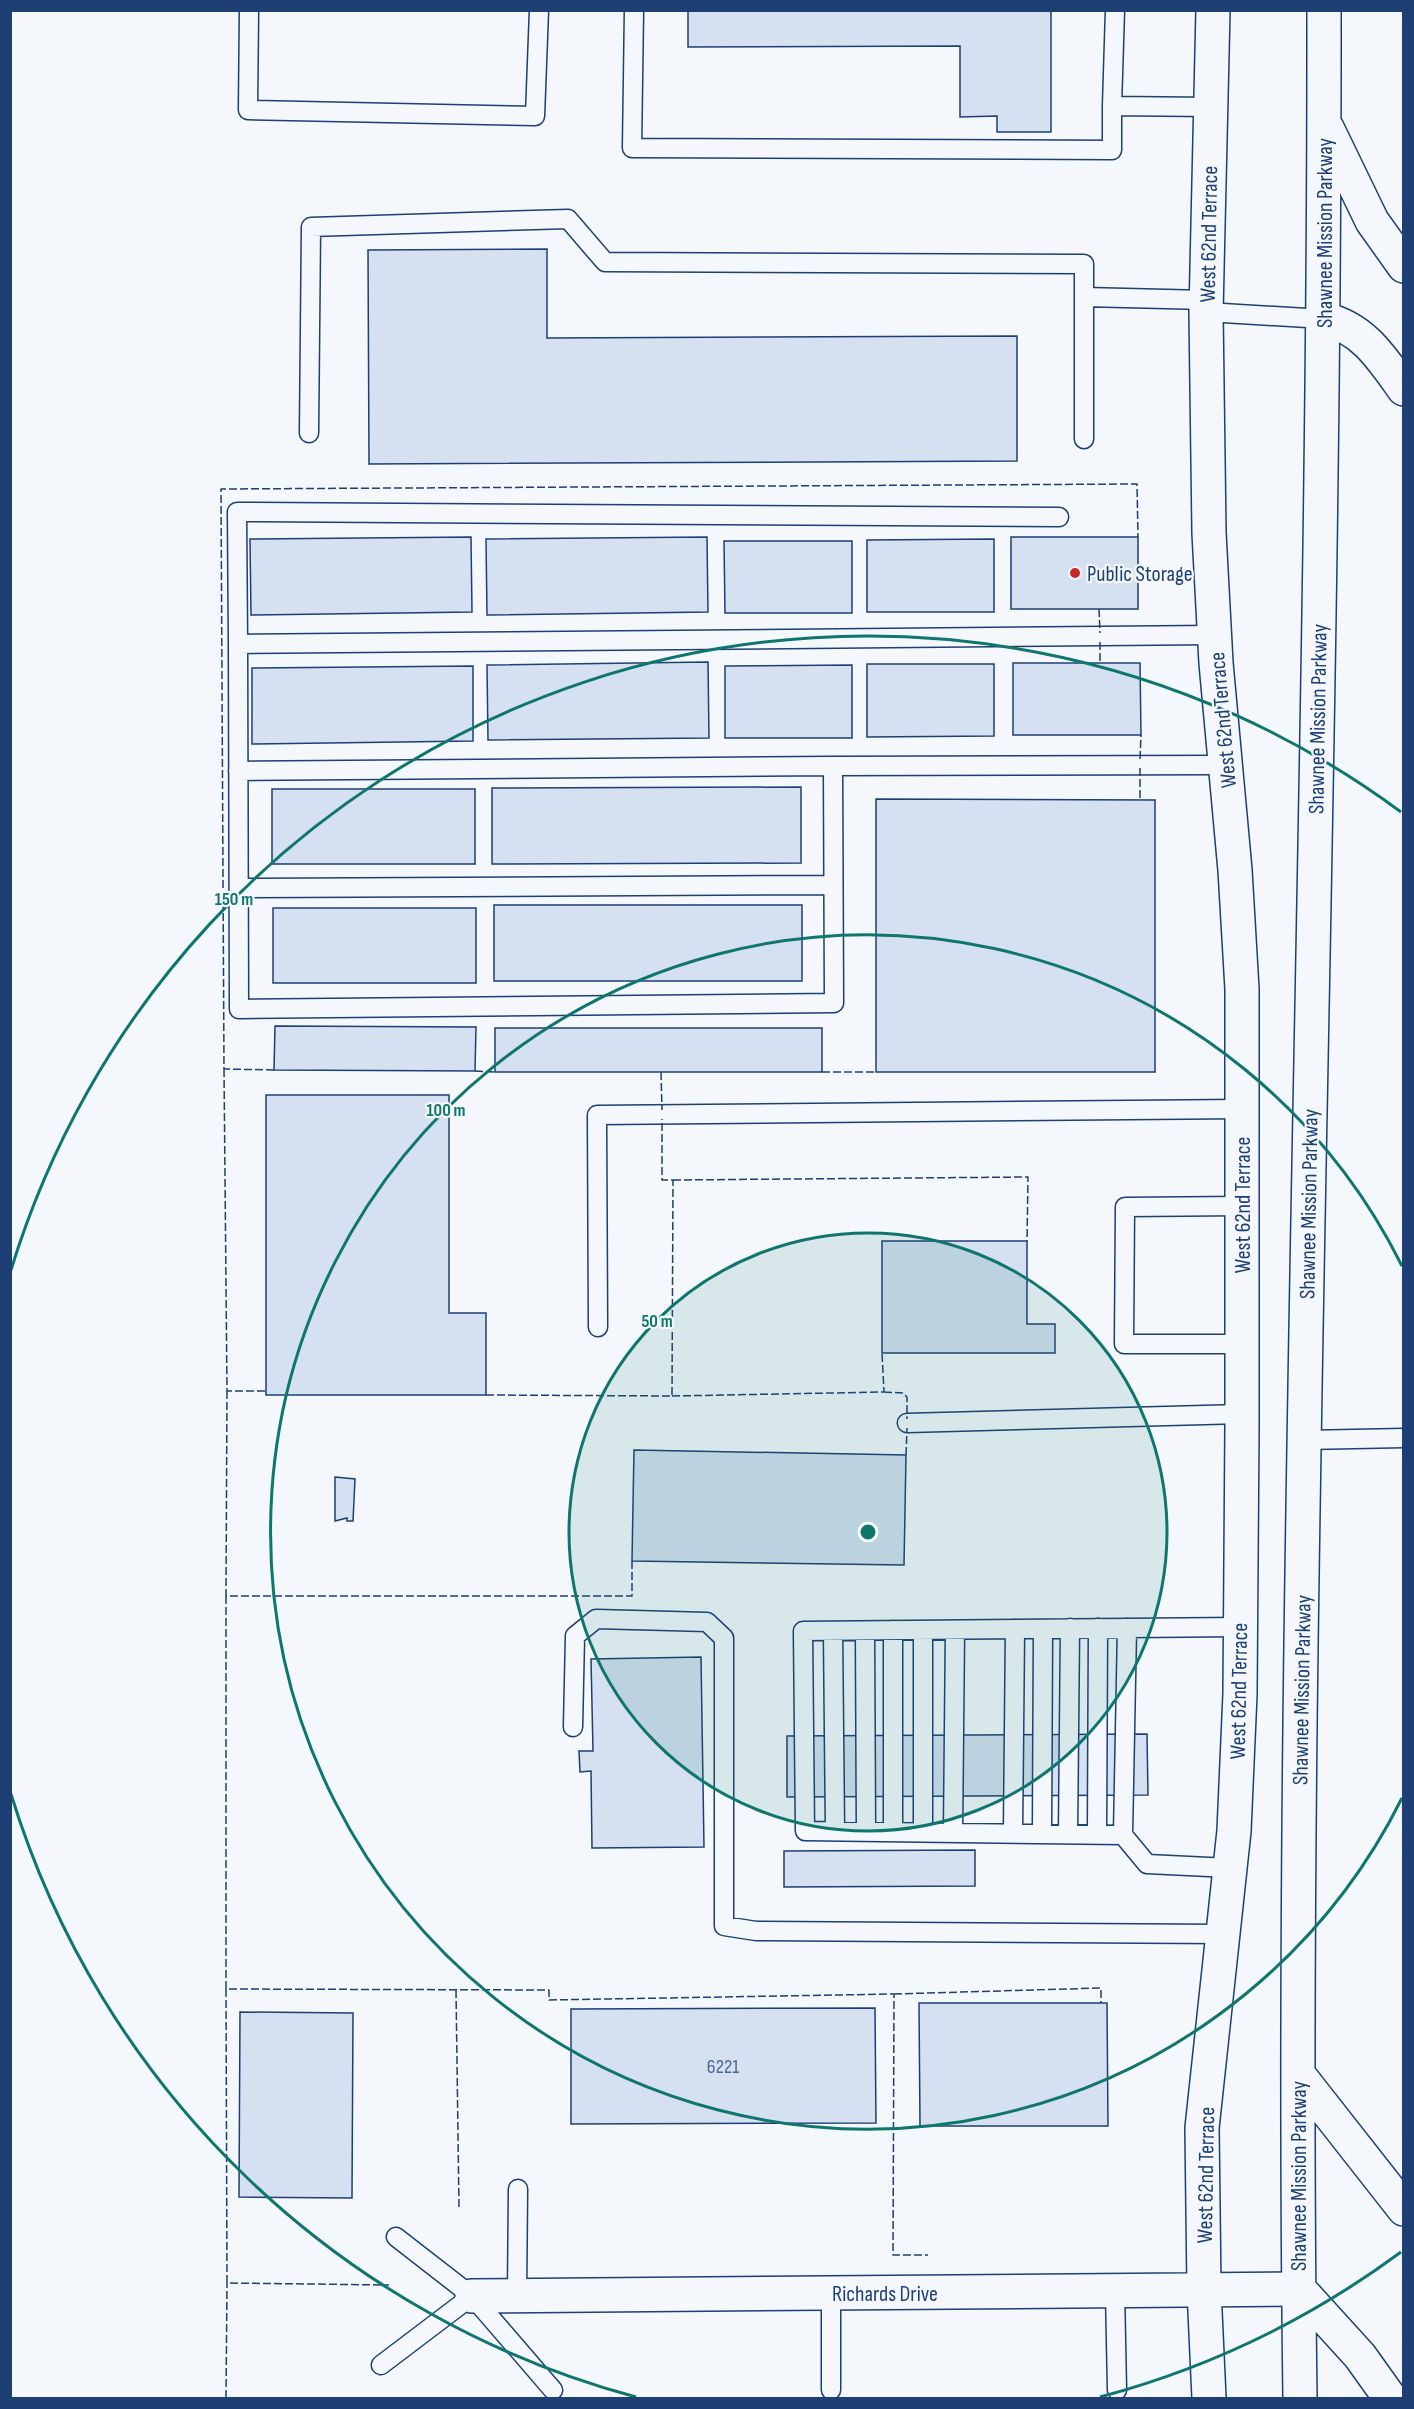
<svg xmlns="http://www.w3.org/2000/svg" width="1414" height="2409" font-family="'Sofia Sans Condensed',sans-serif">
<rect width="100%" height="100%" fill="#f4f7fb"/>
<path fill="#d5e0f0" stroke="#1d3f73" stroke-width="1.5" d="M688 10H1051V132H997V116L960 117V46L688 47Z
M547 249V338L1017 336V461L369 464 368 250Z
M471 537 472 612 251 615 250 539Z
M707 537 708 612 487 615 486 539Z
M1011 537H1138V609H1011Z
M994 539V612H867V540Z
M724 541H852V613H725Z
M708 662 709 738 488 740 487 665Z
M1013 663H1140L1141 735H1013Z
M867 664H994V736L867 737Z
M852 665V738H725V666Z
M473 666V741L252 744V668Z
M801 787V863L492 864V788Z
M272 789H475V864H272Z
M876 799 1155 800V1072H876Z
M494 905H802V981H494Z
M273 908H476V983H273Z
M275 1026 476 1027 475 1071 274 1070Z
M495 1028H822V1072H495Z
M266 1095H449V1313H486V1395H266Z
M882 1241H1027V1324H1055V1353H882Z
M634 1450 906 1455 904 1565 632 1561Z
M335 1477 355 1479 353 1521H347V1518L335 1521Z
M701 1657 704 1847 592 1848 591 1771 580 1772 579 1751H593L591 1659Z
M1147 1734 1148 1795 787 1797V1736Z
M975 1850V1886L784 1887V1851Z
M919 2003H1107L1108 2126H920Z
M875 2008 876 2123 571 2124V2009Z
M240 2012 353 2013 352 2198 239 2197Z"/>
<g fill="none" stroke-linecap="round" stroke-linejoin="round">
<defs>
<path id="service" d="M249 10 248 110 535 116 539 10
M634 10 632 148 1112 150V106
M1115 10 1112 106 1211 107
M1084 297 1207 300
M1206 312 1324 319
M309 433 311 227 568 219 605 262 1084 264V439
M1059 517 237 512 238 644 1214 635
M238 644 239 1009 834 1003 833 766 1226 765
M238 771 833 766
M239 888 833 885
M1242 1206 1125 1207 1124 1344H1242
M598 1327 597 1115 1242 1109
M907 1423 1242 1414
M1304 1440 1404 1438
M893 1630V1832
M923 1630V1832
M833 1631 835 1831
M865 1631 866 1832
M573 1727 575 1636 596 1619 707 1622 724 1638V1926L756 1931 1223 1934
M953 1833 955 1630
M1013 1833 1015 1629
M1042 1834 1043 1629
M1068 1834 1070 1628
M1097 1834 1098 1628
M1123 1835 1127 1628
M1230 1868 1147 1864 1123 1835 805 1831 803 1631 1240 1627
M396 2237 472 2296 553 2390
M1115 2291 1117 2390
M831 2293V2390
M517 2296 518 2189
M381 2365 472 2296"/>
<path id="minor" d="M472 2296 1299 2289
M1209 2398 1204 2290 1202 2128 1234 1831 1240 1694 1242 1426V989L1235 870 1216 663 1209 533 1206 312 1213 10"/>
<path id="trunk" d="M1327 128 1372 221 1404 266
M1324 319C1363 328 1381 357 1404 389
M1298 2074 1404 2209
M1299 2289 1360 2356 1390 2398
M1300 2398C1289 1602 1325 807 1324 10"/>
</defs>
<use href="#service" stroke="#1d3f73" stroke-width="21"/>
<use href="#minor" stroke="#1d3f73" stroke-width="36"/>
<use href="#trunk" stroke="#1d3f73" stroke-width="36"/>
<use href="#service" stroke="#f4f7fb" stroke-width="18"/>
<use href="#minor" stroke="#f4f7fb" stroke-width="33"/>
<use href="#trunk" stroke="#f4f7fb" stroke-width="33"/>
<path stroke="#1d3f73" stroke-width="1.5" stroke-dasharray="8 3" stroke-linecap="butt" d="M1099 609 1100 633
M1100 642V663
M1140 759 1141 735
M1140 768V800
M224 1069 227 1391H266
M274 1070 224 1069 221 489 1137 484 1138 537
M475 1071 495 1072
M661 1072 662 1110
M822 1072H876
M673 1180 1028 1177 1027 1241
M227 1391 226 1596H632V1561
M884 1392 903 1393 907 1397V1419
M486 1395 672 1396 673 1180H662V1119
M672 1396 884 1392 882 1353
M906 1455 907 1428
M226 1596V1989L549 1990V2000L894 1994 893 2255H928
M226 1989 227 2283 389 2285
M456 1990 459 2208
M894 1994 1101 1988V2003
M226 2398 227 2283"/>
</g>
<circle cx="868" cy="1532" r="299" fill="#0f766e" fill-opacity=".12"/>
<g fill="none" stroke="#0f766e" stroke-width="3">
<circle cx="868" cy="1532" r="299"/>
<path d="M1402 1798A597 597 0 1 1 1402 1266"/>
<path d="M1401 2252A896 896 0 0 1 1100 2397M636 2397A896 896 0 0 1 11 1794M11 1270A896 896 0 0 1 1401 812"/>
</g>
<circle fill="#c62828" stroke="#f4f7fb" stroke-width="2" cx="1075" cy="573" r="6"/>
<g text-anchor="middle" stroke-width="4.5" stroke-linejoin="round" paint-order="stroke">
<g font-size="20" fill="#4b6792">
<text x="723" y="2073">6221</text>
</g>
<g font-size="22" fill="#1d3f73" stroke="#f4f7fb">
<text transform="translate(1324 233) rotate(-90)" y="8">Shawnee Mission Parkway</text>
<text transform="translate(1208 234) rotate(-89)" y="8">West 62nd Terrace</text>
<text transform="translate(1317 719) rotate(-89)" y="8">Shawnee Mission Parkway</text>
<text transform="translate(1222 720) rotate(-95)" y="8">West 62nd Terrace</text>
<text transform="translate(1308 1204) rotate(-89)" y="8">Shawnee Mission Parkway</text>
<text transform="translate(1242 1205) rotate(-90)" y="8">West 62nd Terrace</text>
<text transform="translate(1301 1690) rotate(-89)" y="8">Shawnee Mission Parkway</text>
<text transform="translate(1238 1691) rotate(-89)" y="8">West 62nd Terrace</text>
<text transform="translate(1205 2175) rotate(-89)" y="8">West 62nd Terrace</text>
<text transform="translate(1298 2176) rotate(-90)" y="8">Shawnee Mission Parkway</text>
<text x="885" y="2301">Richards Drive</text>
</g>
<g font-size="22" fill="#1d3f73" stroke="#f4f7fb" text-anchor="start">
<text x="1087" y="581">Public Storage</text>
</g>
</g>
<circle cx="868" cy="1532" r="9" fill="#0f766e" stroke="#f4f7fb" stroke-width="3"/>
<g font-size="18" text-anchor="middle" font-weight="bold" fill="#0f766e" stroke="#f4f7fb" stroke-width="4.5" stroke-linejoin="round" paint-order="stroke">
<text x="234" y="905">150 m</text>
<text x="446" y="1116">100 m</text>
<text x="657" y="1327">50 m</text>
</g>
<rect width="1414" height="2409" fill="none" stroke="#1d3f73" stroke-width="24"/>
</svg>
